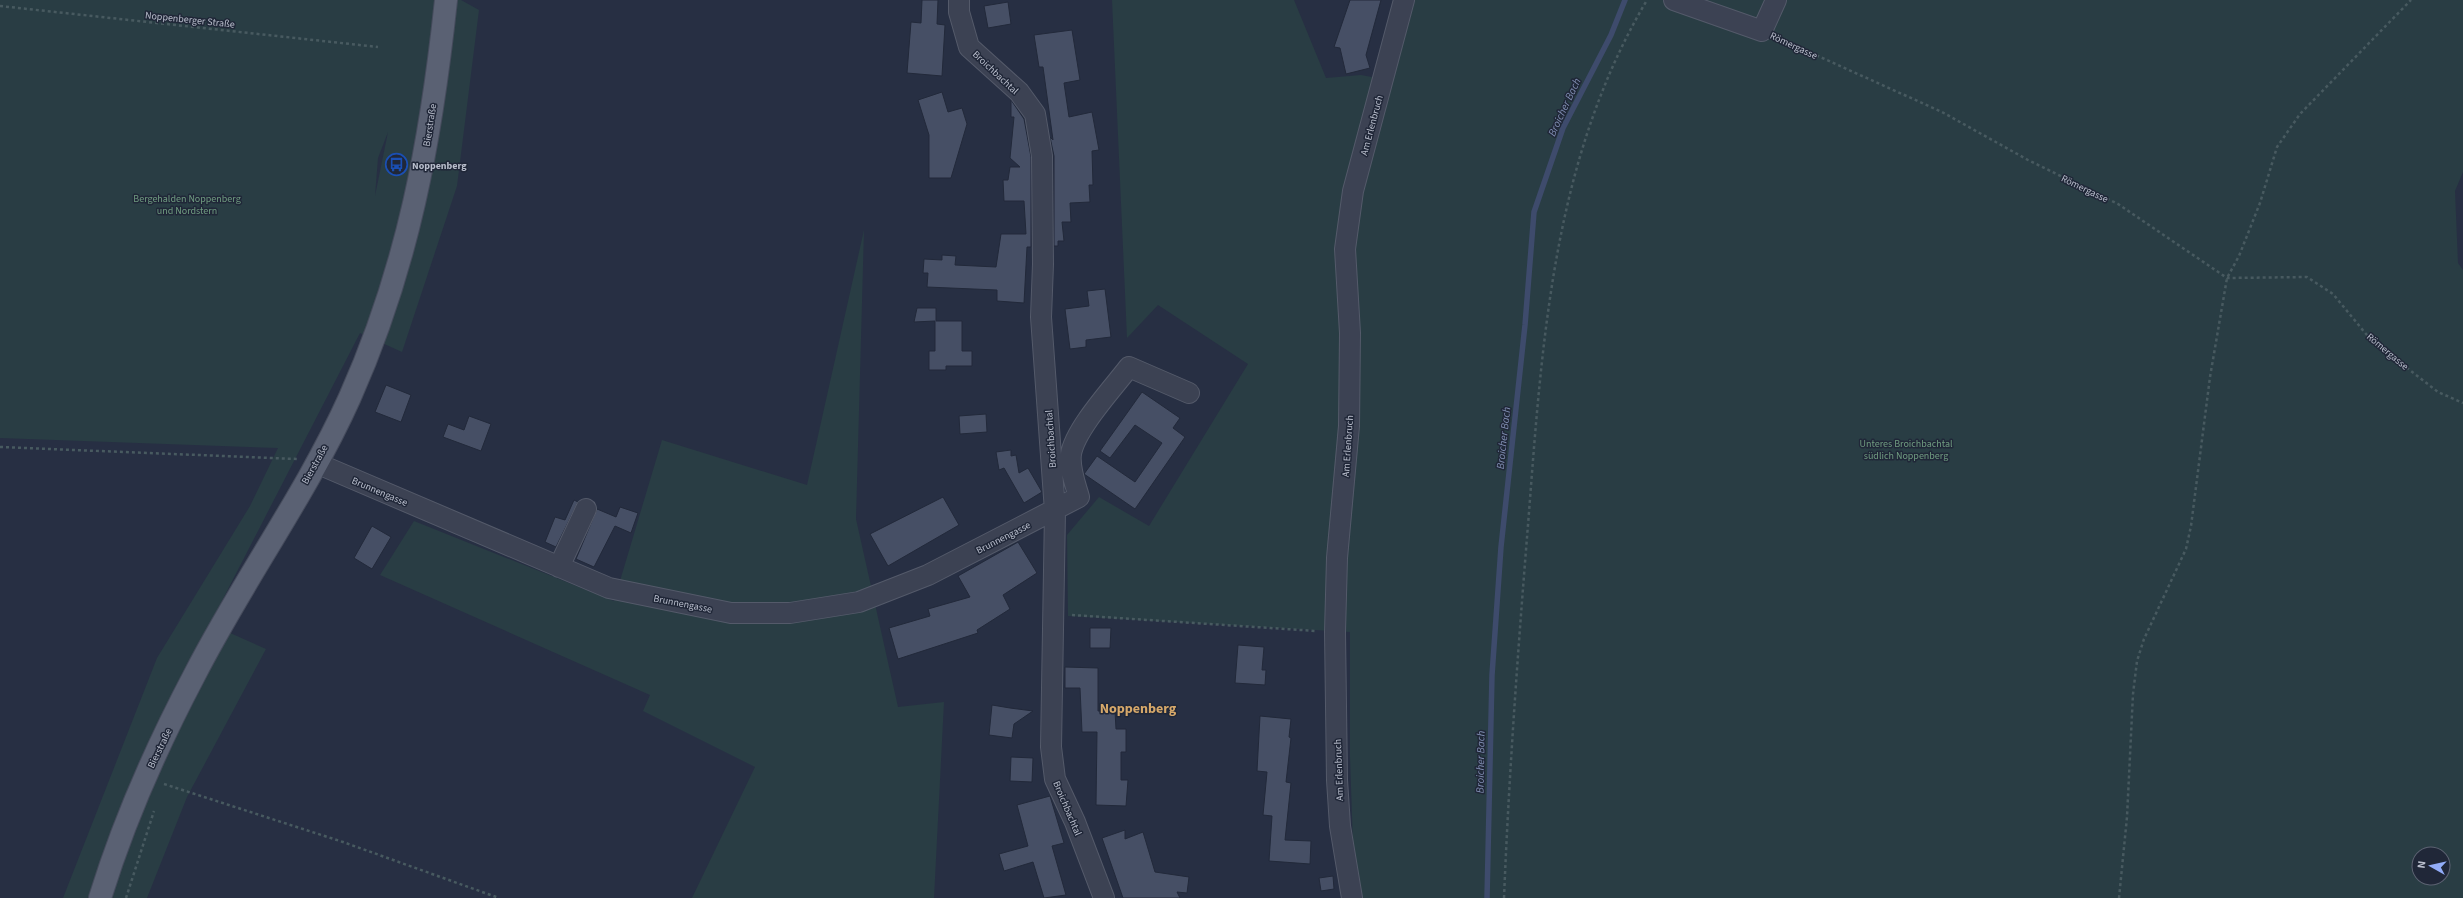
<svg xmlns="http://www.w3.org/2000/svg" width="2463" height="898" font-family="'Source Sans 3',sans-serif">
<rect width="100%" height="100%" fill="#272f43"/>
<path fill="#293d44" fill-rule="evenodd" d="M0 0H461L479 10 457 186 402 352 360 333 210 624 266 649 187 797 147 898H63L157 658 250 506 278 448 0 438ZM388 132 375 196 378 158Z
M1112 0H1294L1326 78 1361 75 1393 81 1415 0H2463V172L2455 191 2458 263 2463 270V898H1361L1353 846 1350 757V632L1068 616 1067 535 1099 497 1149 526 1248 364 1158 305 1127 338ZM2419 854H2443V878H2419Z
M864 230 856 519 898 707 944 702 934 898H692L755 767 643 711 650 695 380 575 414 521 614 601 662 440 807 485Z"/>
<g fill="none" stroke-linecap="round" stroke-linejoin="round">
<path stroke="#3e4b6c" stroke-width="5.5" d="M1487 898 1492 675 1501 547 1525 325 1534 212 1563 128 1611 35 1625 0"/>
</g>
<path fill="#464f65" stroke="#22293a" d="M922 0H938L937 24 945 25 942 76 907 73 911 22 921 23Z
M1350 0H1381L1366 55 1370 68 1346 74 1340 48 1334 47Z
M1008 2 1011 24 988 28 984 6Z
M1072 30 1080 80 1064 83 1069 117 1092 112 1099 150 1092 151 1093 185H1089L1090 202 1070 203 1071 222H1062L1064 241H1058V246H1054V156L1050 137 1053 140 1043 67H1039L1034 35Z
M942 92 948 112 962 108 967 124 951 178H929V135L918 100Z
M1011 100 1024 119 1031 157V247H1027L1024 303 997 301V290L927 287 928 273H923L924 259 942 260V255L956 256 955 265 996 267 1001 234H1026L1024 201H1004L1003 180H1008L1010 167H1020L1010 158 1014 117H1011Z
M1105 289 1111 337 1086 340V347L1070 349 1065 309 1089 306 1087 291Z
M917 308H936V321H962V351H972V366H946V370H929V351H935V321L914 322Z
M386 385 411 395 401 422 375 412Z
M1142 392 1180 418 1173 428 1185 437 1135 509 1084 474 1097 456 1135 482 1162 443 1135 425 1110 458 1100 451Z
M986 414 987 432 960 434 959 416Z
M469 416 491 424 481 451 443 437 448 424 464 430Z
M1011 450V456L1016 455 1019 473 1028 468 1042 492 1024 503 1004 468 999 470 996 452Z
M943 497 959 525 888 566 870 534Z
M574 500 578 502 556 547 545 542 555 517 565 520Z
M620 507 638 513 631 533 615 526 594 567 576 559 597 509 616 517Z
M372 526 391 537 372 569 354 558Z
M1018 542 1037 573 1003 595 1010 609 977 630 978 633 898 659 889 628 930 616 928 609 970 597 958 576Z
M1090 628H1111L1110 648H1090Z
M1238 645 1264 647 1262 670H1266L1265 685 1235 683Z
M1065 667 1098 668V711H1115L1116 729H1126V752H1121V780H1128L1126 806 1096 805 1097 732H1082L1080 688H1065Z
M992 705 1010 708 1033 711 1014 724 1012 738 989 735Z
M1260 716 1291 719 1289 737 1291 738 1286 782 1291 783 1285 840 1311 841 1310 864 1269 861 1272 816 1263 815 1267 772 1257 771Z
M1011 757 1033 758 1032 782 1010 781Z
M1050 796 1064 843 1052 846 1066 895 1044 898 1033 862 1004 871 999 854 1028 846 1017 805Z
M1125 830V839L1143 832 1155 872 1189 877 1187 893 1177 892 1180 898H1123L1102 838Z
M1333 876 1334 889 1321 891 1319 878Z"/>
<g fill="none" stroke-linecap="round" stroke-linejoin="round">
<defs>
<path id="minor" d="M959 0V12L969 47 1019 92 1035 114 1042 156 1043 264 1041 317 1055 511 1051 747 1055 779 1075 822 1104 898
M1674 0 1762 31 1776 0
M316 463 609 588 731 613H790L859 602 928 575 1079 497C1075 483 1069 468 1071 454 1075 429 1113 388 1129 367L1189 393
M559 567 586 509
M1352 898 1340 826 1337 780 1335 632 1337 558 1349 426 1350 333 1345 249 1353 191 1404 0"/>
<path id="major" d="M100 898C124 820 157 746 195 674 243 580 307 493 350 397 408 267 431 141 446 0"/>
</defs>
<use href="#minor" stroke="#545a6a" stroke-width="22"/>
<use href="#major" stroke="#454b5c" stroke-width="24"/>
<path stroke="#485a60" stroke-width="2.5" stroke-dasharray="3 3" stroke-linecap="butt" d="M0 6 378 47
M1778 38 1942 112 2028 160 2118 204 2227 278 2307 277 2333 294 2371 340 2438 392 2463 403
M0 447 297 459
M1072 615 1316 631
M164 784 343 842 499 898
M126 898 154 811
M1504 898C1509 774 1518 649 1528 525 1542 344 1552 160 1647 0
M2119 898 2127 817 2133 694 2137 661 2144 639 2186 549 2191 526 2210 377 2227 278 2239 256 2260 203 2277 147 2300 114 2411 0"/>
<use href="#minor" stroke="#3c4253" stroke-width="20"/>
<use href="#major" stroke="#5a6173" stroke-width="22"/>
</g>
<defs>
<symbol id="bus-ring" viewBox="-11 -11 22 22"><circle r="9.5" fill="#202738" stroke="#1a4fb4" stroke-width="1.5"/><path d="M-5-6H5V4H4V6H2V4H-2V6H-4V4H-5ZM-3.5-4V0h7V-4ZM-3.5 1.2v1.5H-2V1.2ZM2 1.2v1.5H3.5V1.2Z" fill="#1a4fb4"/></symbol>
</defs>
<g fill-rule="evenodd">
<use href="#bus-ring" x="384" y="152" width="25" height="25"/>
</g>
<g text-anchor="middle" stroke-width="3" stroke-linejoin="round" paint-order="stroke">
<g font-size="10" fill="#b9becc" stroke="#202738">
<text transform="translate(190 19) rotate(6)" y="4">Noppenberger Straße</text>
<text transform="translate(1794 45) rotate(25)" y="4">Römergasse</text>
<text transform="translate(996 72) rotate(43)" y="4">Broichbachtal</text>
<text transform="translate(429 125) rotate(-81)" y="4">Bierstraße</text>
<text transform="translate(1371 125) rotate(-75)" y="4">Am Erlenbruch</text>
<text transform="translate(2085 188) rotate(26)" y="4">Römergasse</text>
<text transform="translate(2388 351) rotate(40)" y="4">Römergasse</text>
<text transform="translate(1050 439) rotate(-94)" y="4">Broichbachtal</text>
<text transform="translate(1347 446) rotate(-86)" y="4">Am Erlenbruch</text>
<text transform="translate(314 464) rotate(-61)" y="4">Bierstraße</text>
<text transform="translate(380 491) rotate(23)" y="4">Brunnengasse</text>
<text transform="translate(1003 537) rotate(-27)" y="4">Brunnengasse</text>
<text transform="translate(683 603) rotate(11)" y="4">Brunnengasse</text>
<text transform="translate(159 748) rotate(-64)" y="4">Bierstraße</text>
<text transform="translate(1338 770) rotate(-92)" y="4">Am Erlenbruch</text>
<text transform="translate(1068 808) rotate(67)" y="4">Broichbachtal</text>
</g>
<g font-size="10" font-weight="bold" fill="#b9becc" stroke="#202738" text-anchor="start">
<text x="412" y="169">Noppenberg</text>
</g>
<g font-size="10" fill="#709d81" stroke="#202738">
<text x="187" y="202">Bergehalden Noppenberg<tspan x="187" dy="12">und Nordstern</tspan></text>
<text x="1906" y="447">Unteres Broichbachtal<tspan x="1906" dy="12">südlich Noppenberg</tspan></text>
</g>
<g font-size="11" font-style="italic" fill="#818fb3" stroke="#202738">
<text transform="translate(1564 107) rotate(-65)" y="4">Broicher Bach</text>
<text transform="translate(1503 438) rotate(-84)" y="4">Broicher Bach</text>
<text transform="translate(1480 762) rotate(-89)" y="4">Broicher Bach</text>
</g>
<g font-size="14" font-weight="bold" fill="#d6a86a" stroke="#202738">
<text x="1138" y="713">Noppenberg</text>
</g>
</g>
<g transform="translate(2431 866) rotate(278)"><circle r="19" fill="#202738" stroke="#5d6373"/>
<path d="M0-3L7 15L0 10L-7 15Z" fill="#92acf8"/>
<text y="-6" font-size="11" font-weight="bold" text-anchor="middle" fill="#b9becc">N</text>
</g>
</svg>
